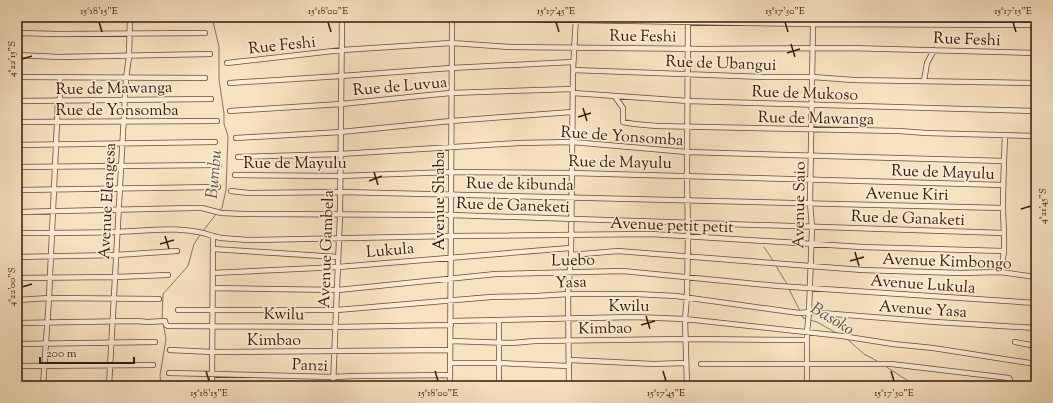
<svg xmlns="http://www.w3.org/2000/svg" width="1053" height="403" font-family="'Sorts Mill Goudy',serif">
<rect width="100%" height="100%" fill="#f7e2c1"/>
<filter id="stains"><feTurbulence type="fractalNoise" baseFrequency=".005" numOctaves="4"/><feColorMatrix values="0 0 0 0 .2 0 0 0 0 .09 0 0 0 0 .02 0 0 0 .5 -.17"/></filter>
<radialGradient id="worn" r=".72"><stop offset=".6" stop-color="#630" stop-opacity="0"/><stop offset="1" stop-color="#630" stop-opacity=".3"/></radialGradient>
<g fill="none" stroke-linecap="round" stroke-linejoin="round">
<path stroke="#747c6f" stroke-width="1" d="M212 17 219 47V80L224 113V124L228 136 226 190 222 208 219 211
M203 231 217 213
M764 247 774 262
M776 266 787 284
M789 289 800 311
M801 314 803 318 807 319
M162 320 163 294 188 266 194 244 200 235
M810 320 817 322 838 334
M846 338 864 354 879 362
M885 366 916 386
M161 386 160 375 166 339 163 323"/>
<defs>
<path id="minor" d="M449 18 452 23 450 386
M223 19H511L813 24 1036 25
M1018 25V17
M17 33 59 34 205 33
M17 55 59 57 210 54
M227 63 342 50 451 43 511 47 706 49 848 48 1036 53
M573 70 764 77H813L853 80 1036 83
M17 77 205 78
M924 81 927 63 934 50
M230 83 341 76 451 68 573 62
M573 93 688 101 1036 111
M615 97 623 108V122L634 124 657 126 899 131 926 133 1036 136
M17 101 211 99
M60 101V78
M230 111 341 104 450 93 573 89
M17 122 217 121
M236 138 341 132 451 121 572 112
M17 145 215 142
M238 157 340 154 519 143 572 142 687 152 1004 161
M17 167 219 165
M235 175 340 176 451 172 571 173 1003 185
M17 190 218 187
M231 191 248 193 341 192 1003 208
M17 212 192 208H202L221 213 244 214 451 215 1004 233
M17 233C50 233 83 233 115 232 149 231 181 225 213 236
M213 249 338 257
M571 255 618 251 862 270 961 273 1000 272 1036 277
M17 257 116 255 177 251
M1000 272C1007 251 1003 228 1003 207 1003 183 1004 159 1005 135
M213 273 338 267 570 248
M17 278 115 277 168 275
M213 288 338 290 496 274 623 271 778 286 1036 303
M17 300 49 298 159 299
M178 310H337L491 297 537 296 568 294H636L676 296 799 313 809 312 935 322 1036 328
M499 320V386
M451 321 634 317 685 319 842 336 893 344 933 348 1036 364
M17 323 136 321 148 322 165 321 166 325 168 326 335 327 451 325
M451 341 512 343 535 341 686 339 807 340
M1015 342 1036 346
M17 344 155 342
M170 350 212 352 450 350
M570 360 653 364 686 363
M450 363H499L569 366
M701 364H891L1009 378 1010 380V386
M17 366 153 365
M169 373 334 377 354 376 450 375
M450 385H531
M43 386 49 298 58 101
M109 386 126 78 129 57 130 17
M212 386 213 236 221 238 248 240 451 236 651 234 862 247 1003 251
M333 386 340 215 342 17
M569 386 568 293 571 255 573 70 576 17
M687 386 685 319 687 297 688 236 687 175 688 17
M807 386V332L809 312 812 227 810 203 813 24
M987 386H1033"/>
</defs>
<use href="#minor" stroke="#664c36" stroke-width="6"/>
<use href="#minor" stroke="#faecd7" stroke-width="4.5"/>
</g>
<path fill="none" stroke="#361a08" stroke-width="1.5" d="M99 22 102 32M328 22 331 32M556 22 559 32M785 22 788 32M1013 22 1016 32M791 44 795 57M787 53 800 49M22 59 32 56M583 108 587 121M578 117 591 113M374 172 378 185M369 181 382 176M1021 209 1031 206M165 236 169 249M160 244 174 240M855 252 859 266M850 261 864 257M22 287 32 284M646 316 650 329M641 325 655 321M206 371 209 381M435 371 438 381M663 371 666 381M891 371 894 381"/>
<g text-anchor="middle" stroke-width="3.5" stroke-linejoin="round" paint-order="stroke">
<g font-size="16" fill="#361a08" stroke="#faecd7">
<text transform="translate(643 35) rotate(1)" y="6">Rue Feshi</text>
<text transform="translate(967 38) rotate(2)" y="6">Rue Feshi</text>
<text transform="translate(282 44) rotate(-6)" y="6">Rue Feshi</text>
<text transform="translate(721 62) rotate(2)" y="6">Rue de Ubangui</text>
<text transform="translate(400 85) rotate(-5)" y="6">Rue de Luvua</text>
<text transform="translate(114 87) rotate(-1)" y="6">Rue de Mawanga</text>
<text transform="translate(805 92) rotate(2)" y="6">Rue de Mukoso</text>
<text x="117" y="115">Rue de Yonsomba</text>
<text transform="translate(816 117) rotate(1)" y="6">Rue de Mawanga</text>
<text transform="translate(622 135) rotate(4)" y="6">Rue de Yonsomba</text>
<text transform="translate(620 161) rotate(1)" y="6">Rue de Mayulu</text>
<text x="295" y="168">Rue de Mayulu</text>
<text transform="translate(943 171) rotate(2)" y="6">Rue de Mayulu</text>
<text transform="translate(520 183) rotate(1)" y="6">Rue de kibunda</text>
<text transform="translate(907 193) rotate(1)" y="6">Avenue Kiri</text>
<text transform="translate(106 201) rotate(-87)" y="6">Avenue Elengesa</text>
<text transform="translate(438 201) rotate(-90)" y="6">Avenue Shaba</text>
<text transform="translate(513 204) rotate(2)" y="6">Rue de Ganeketi</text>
<text transform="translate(798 205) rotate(-89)" y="6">Avenue Saio</text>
<text transform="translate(908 217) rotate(2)" y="6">Rue de Ganaketi</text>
<text transform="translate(672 224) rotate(2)" y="6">Avenue petit petit</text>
<text transform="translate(325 249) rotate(-88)" y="6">Avenue Gambela</text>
<text transform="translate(390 249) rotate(-5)" y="6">Lukula</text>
<text transform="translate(573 259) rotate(-1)" y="6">Luebo</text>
<text transform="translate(947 260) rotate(2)" y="6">Avenue Kimbongo</text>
<text transform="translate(571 281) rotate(-2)" y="6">Yasa</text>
<text transform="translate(923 283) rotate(4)" y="6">Avenue Lukula</text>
<text x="629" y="311">Kwilu</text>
<text transform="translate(923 308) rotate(4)" y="6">Avenue Yasa</text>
<text transform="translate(284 313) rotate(1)" y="6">Kwilu</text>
<text transform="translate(605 327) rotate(-1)" y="6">Kimbao</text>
<text x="274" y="345">Kimbao</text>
<text transform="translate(310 364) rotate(2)" y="6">Panzi</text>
</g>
<g font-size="17" font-style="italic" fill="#5a5344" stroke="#faecd7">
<text transform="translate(213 174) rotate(-85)" y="6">Bumbu</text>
<text transform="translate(833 318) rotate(31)" y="6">Basoko</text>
</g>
</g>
<rect width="1053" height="403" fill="none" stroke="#f7e2c1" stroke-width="44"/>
<path d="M40 357v6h94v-6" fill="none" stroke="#361a08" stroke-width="2"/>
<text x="46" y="357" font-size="12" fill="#361a08" stroke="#faecd7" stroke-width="3" paint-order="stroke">200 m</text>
<rect x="22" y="22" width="1009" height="359" fill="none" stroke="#361a08" stroke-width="1.5"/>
<g font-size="10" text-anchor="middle" fill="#361a08">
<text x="99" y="14">15°18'15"E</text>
<text x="328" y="14">15°18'00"E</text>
<text x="556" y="14">15°17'45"E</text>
<text x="785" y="14">15°17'30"E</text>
<text x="1013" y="14">15°17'15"E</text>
<text transform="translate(11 59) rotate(-90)" y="4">4°22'15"S</text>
<text transform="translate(1042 206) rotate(-90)" y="4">4°21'45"S</text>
<text transform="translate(11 287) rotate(-90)" y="4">4°22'00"S</text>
<text x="209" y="396">15°18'15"E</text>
<text x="438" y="396">15°18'00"E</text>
<text x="666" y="396">15°17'45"E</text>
<text x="894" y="396">15°17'30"E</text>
</g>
<rect width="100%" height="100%" filter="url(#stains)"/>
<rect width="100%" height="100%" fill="url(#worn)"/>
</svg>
